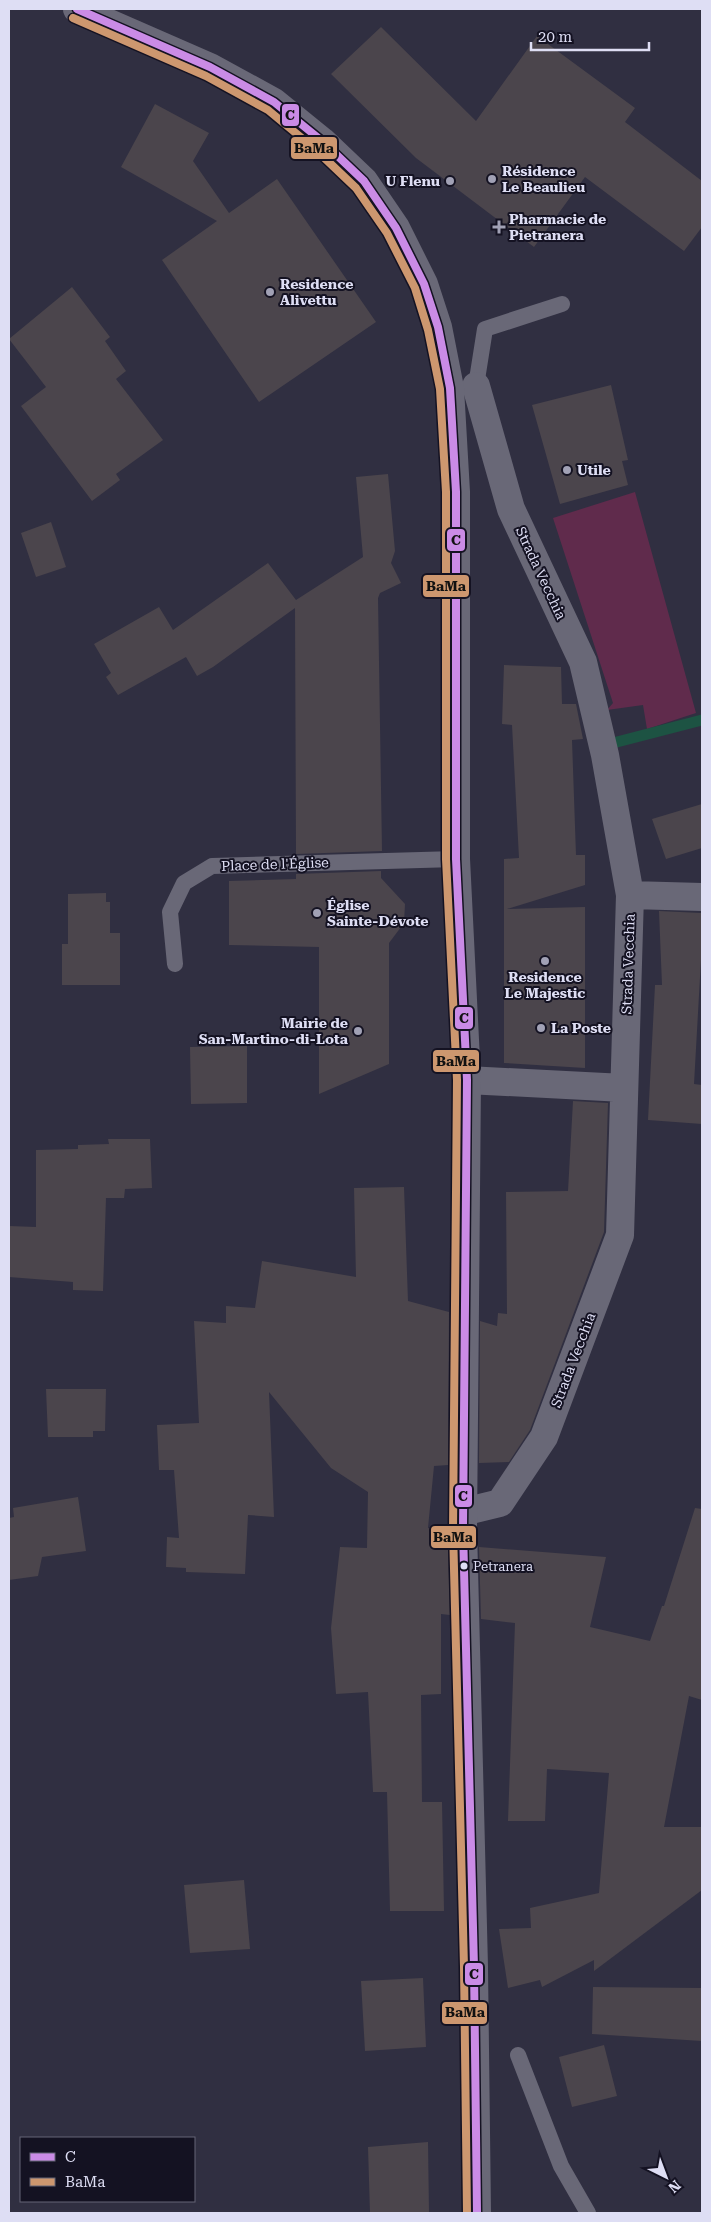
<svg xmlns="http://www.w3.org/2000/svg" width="711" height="2222" font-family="'Roboto Serif',serif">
<rect width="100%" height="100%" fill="#302f41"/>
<path fill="#602b4c" d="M635 492 696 713 647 729 643 705 607 710 613 703 553 518Z"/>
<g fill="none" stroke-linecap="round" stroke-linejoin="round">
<path stroke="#1d5343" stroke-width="11" d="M613 743 702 720"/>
</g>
<path fill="#4b454c" d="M381 27 476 121 537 36 635 108 625 122 702 181V227L684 251 585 177 534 247 416 158 331 74Z
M155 104 209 133 193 161 229 213 277 179 376 322 259 402 162 260 217 221 121 167Z
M72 287 110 337 105 341 126 371 116 379 163 440 116 474 120 480 92 501 21 406 46 387 9 339Z
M611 385 628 460 622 461 628 485 560 504 532 405Z
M388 474 395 551 391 563 401 583 380 593 378 598 382 851 296 854 295 608 213 667 197 676 186 657 118 695 106 677 111 673 94 644 159 607 173 630 268 563 296 600 363 557 356 477Z
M51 522 66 567 36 577 21 533Z
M504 665 561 667 562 704H576L583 739 572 740 576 855H585V885L507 909 585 907V1068L504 1063V859L519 858 512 725 502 724Z
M702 804V848L666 859 652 819Z
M381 871V878L405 904 404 923 389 943V1064L319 1094V947L229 945V881L296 879V874Z
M106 893V902H110V933H120V985H62V944H68V894Z
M659 911 701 913 702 942 694 1084 702 1085V1124L648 1120 655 985H662Z
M247 1046V1103L191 1104 190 1047Z
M573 1101 608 1103 604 1232 530 1430 509 1462 479 1463 480 1321 497 1326 498 1313 507 1314 506 1192 568 1191Z
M108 1139H150L152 1188 125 1189 124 1198H106L103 1291 73 1290V1282L9 1277V1226L36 1227V1150L78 1149V1145L109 1144Z
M404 1187 408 1301 449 1312 448 1465 434 1466 428 1528 440 1531V1544L448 1545 450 1615 441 1614V1694L421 1695 422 1802H442L444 1911H390L387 1792H373L368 1692 336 1694 331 1628 340 1547 367 1548 368 1492 331 1468 269 1392 274 1517 248 1515 245 1574 186 1572V1568L166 1567 167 1537 179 1538 174 1470H159L157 1425 199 1423 194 1321 226 1323V1306L255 1308 262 1261 356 1277 354 1188Z
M46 1389H106L105 1431H93V1437H48Z
M78 1497 86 1551 42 1557 38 1576 9 1580V1518L14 1517 13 1508Z
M695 1508 702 1509V1700L689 1696 664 1827H702V1890L594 1971V1960L542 1987 540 1980 508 1988 499 1929 531 1928 530 1908 599 1893 609 1773 547 1769 545 1821H508L515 1623 481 1619 479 1547 606 1557 590 1627 650 1641 662 1606H664Z
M244 1880 250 1949 190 1953 184 1885Z
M423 1978 426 2047 365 2051 361 1981Z
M593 1987 702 1988V2041L592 2034Z
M604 2045 617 2096 572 2107 559 2057Z
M428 2142 429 2213H370L368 2147Z"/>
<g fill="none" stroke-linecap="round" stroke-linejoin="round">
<path stroke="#696877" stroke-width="16" d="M476 386 485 329 562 304
M175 964 170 912 184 883 212 866 456 859
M518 2055 561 2166 588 2213"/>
<path stroke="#696877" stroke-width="28" d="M630 895 702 897
M467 1080 624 1088
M463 1512 500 1503 544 1437 620 1235 630 895 605 755 583 662 511 509 476 386"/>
<path stroke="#696877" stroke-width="28" d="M77 9 210 67 274 102 322 141 364 181 396 228 424 284 438 327 450 388 456 492V859L467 1080 463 1529 474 1967 477 2213"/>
<defs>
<path id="bus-1" d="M77 9 210 67 274 102 322 141 364 181 396 228 424 284 438 327 450 388 456 492V859L467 1080 463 1529 474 1967 477 2213"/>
<path id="bus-2" d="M73 18 206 76 268 110 315 149 356 188 387 233 415 288 428 330 440 389 446 492V859L457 1080 453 1529 464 1967 467 2213"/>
</defs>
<use href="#bus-1" stroke="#141222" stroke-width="11"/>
<use href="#bus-2" stroke="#141222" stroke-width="11"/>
<use href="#bus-1" stroke="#ca8be6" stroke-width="8"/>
<use href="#bus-2" stroke="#cd976f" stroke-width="8"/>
</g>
<g fill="#a1a1b5" stroke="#141222" stroke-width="2">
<circle cx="492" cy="179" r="5"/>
<circle cx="450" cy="181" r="5"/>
<path d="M496.5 219.5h5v5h5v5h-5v5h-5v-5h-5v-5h5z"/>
<circle cx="270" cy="292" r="5"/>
<circle cx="567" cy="470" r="5"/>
<circle cx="317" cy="913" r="5"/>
<circle cx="545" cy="961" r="5"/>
<circle cx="541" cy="1028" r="5"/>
<circle cx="358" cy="1031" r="5"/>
</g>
<circle fill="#dedef4" stroke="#141222" stroke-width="2" cx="464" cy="1566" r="4.5"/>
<g text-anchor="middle" stroke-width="4" stroke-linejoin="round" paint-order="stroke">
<g font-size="13" fill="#dedef4" stroke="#141222" text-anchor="start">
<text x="473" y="1571">Petranera</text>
</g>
<g font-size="14" font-weight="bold" fill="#dedef4" stroke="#141222" text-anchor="start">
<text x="502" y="176">Résidence<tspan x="502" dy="16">Le Beaulieu</tspan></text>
<text x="440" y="186" text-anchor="end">U Flenu</text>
<text x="509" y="224">Pharmacie de<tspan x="509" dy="16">Pietranera</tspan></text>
<text x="280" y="289">Residence<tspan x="280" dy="16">Alivettu</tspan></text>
<text x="577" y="475">Utile</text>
<text x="327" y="910">Église<tspan x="327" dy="16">Sainte-Dévote</tspan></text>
<text x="545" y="982" text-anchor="middle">Residence<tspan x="545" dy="16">Le Majestic</tspan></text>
<text x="348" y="1028" text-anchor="end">Mairie de<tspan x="348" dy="16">San-Martino-di-Lota</tspan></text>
<text x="551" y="1033">La Poste</text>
</g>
<g font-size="14" fill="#dedef4" stroke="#141222">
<text transform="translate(541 573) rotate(65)" y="5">Strada Vecchia</text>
<text transform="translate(275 864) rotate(-2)" y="5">Place de l'Église</text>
<text transform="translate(628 964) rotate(-88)" y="5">Strada Vecchia</text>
<text transform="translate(573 1360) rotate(-69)" y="5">Strada Vecchia</text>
</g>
</g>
<g stroke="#141222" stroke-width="2">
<rect x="281" y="103" width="19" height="24" rx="5" fill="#ca8be6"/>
<rect x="290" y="136" width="48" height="24" rx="5" fill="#cd976f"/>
<rect x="446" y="528" width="20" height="24" rx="5" fill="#ca8be6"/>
<rect x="422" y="574" width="48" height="24" rx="5" fill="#cd976f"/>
<rect x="454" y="1006" width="20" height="24" rx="5" fill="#ca8be6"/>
<rect x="432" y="1049" width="48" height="24" rx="5" fill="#cd976f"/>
<rect x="454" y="1484" width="19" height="24" rx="5" fill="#ca8be6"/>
<rect x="430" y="1525" width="47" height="24" rx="5" fill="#cd976f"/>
<rect x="464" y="1962" width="20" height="24" rx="5" fill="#ca8be6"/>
<rect x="441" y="2001" width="47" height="24" rx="5" fill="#cd976f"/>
</g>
<g font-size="14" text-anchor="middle" font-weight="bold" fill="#111">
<text x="290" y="120">C</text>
<text x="314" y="153">BaMa</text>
<text x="456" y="545">C</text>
<text x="446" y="591">BaMa</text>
<text x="464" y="1023">C</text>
<text x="456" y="1066">BaMa</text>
<text x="463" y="1501">C</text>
<text x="453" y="1542">BaMa</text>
<text x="474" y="1979">C</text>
<text x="465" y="2017">BaMa</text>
</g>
<rect width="711" height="2222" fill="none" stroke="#dedef4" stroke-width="20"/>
<rect x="20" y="2137" width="175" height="65" fill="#141222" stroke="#656476"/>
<rect x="30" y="2153" width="25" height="8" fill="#ca8be6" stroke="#656476"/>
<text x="65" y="2162" font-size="15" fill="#dedef4">C</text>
<rect x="30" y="2178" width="25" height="8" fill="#cd976f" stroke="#656476"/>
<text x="65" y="2187" font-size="15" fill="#dedef4">BaMa</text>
<g transform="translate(666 2177) rotate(138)" stroke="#141222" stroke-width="4" paint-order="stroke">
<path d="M0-4L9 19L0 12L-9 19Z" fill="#dedef4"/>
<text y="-8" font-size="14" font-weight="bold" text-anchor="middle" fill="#dedef4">N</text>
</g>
<path d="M531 42v8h118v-8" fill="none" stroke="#dedef4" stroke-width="2.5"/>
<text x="538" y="42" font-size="15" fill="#dedef4" stroke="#141222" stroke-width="4" paint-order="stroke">20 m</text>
</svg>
